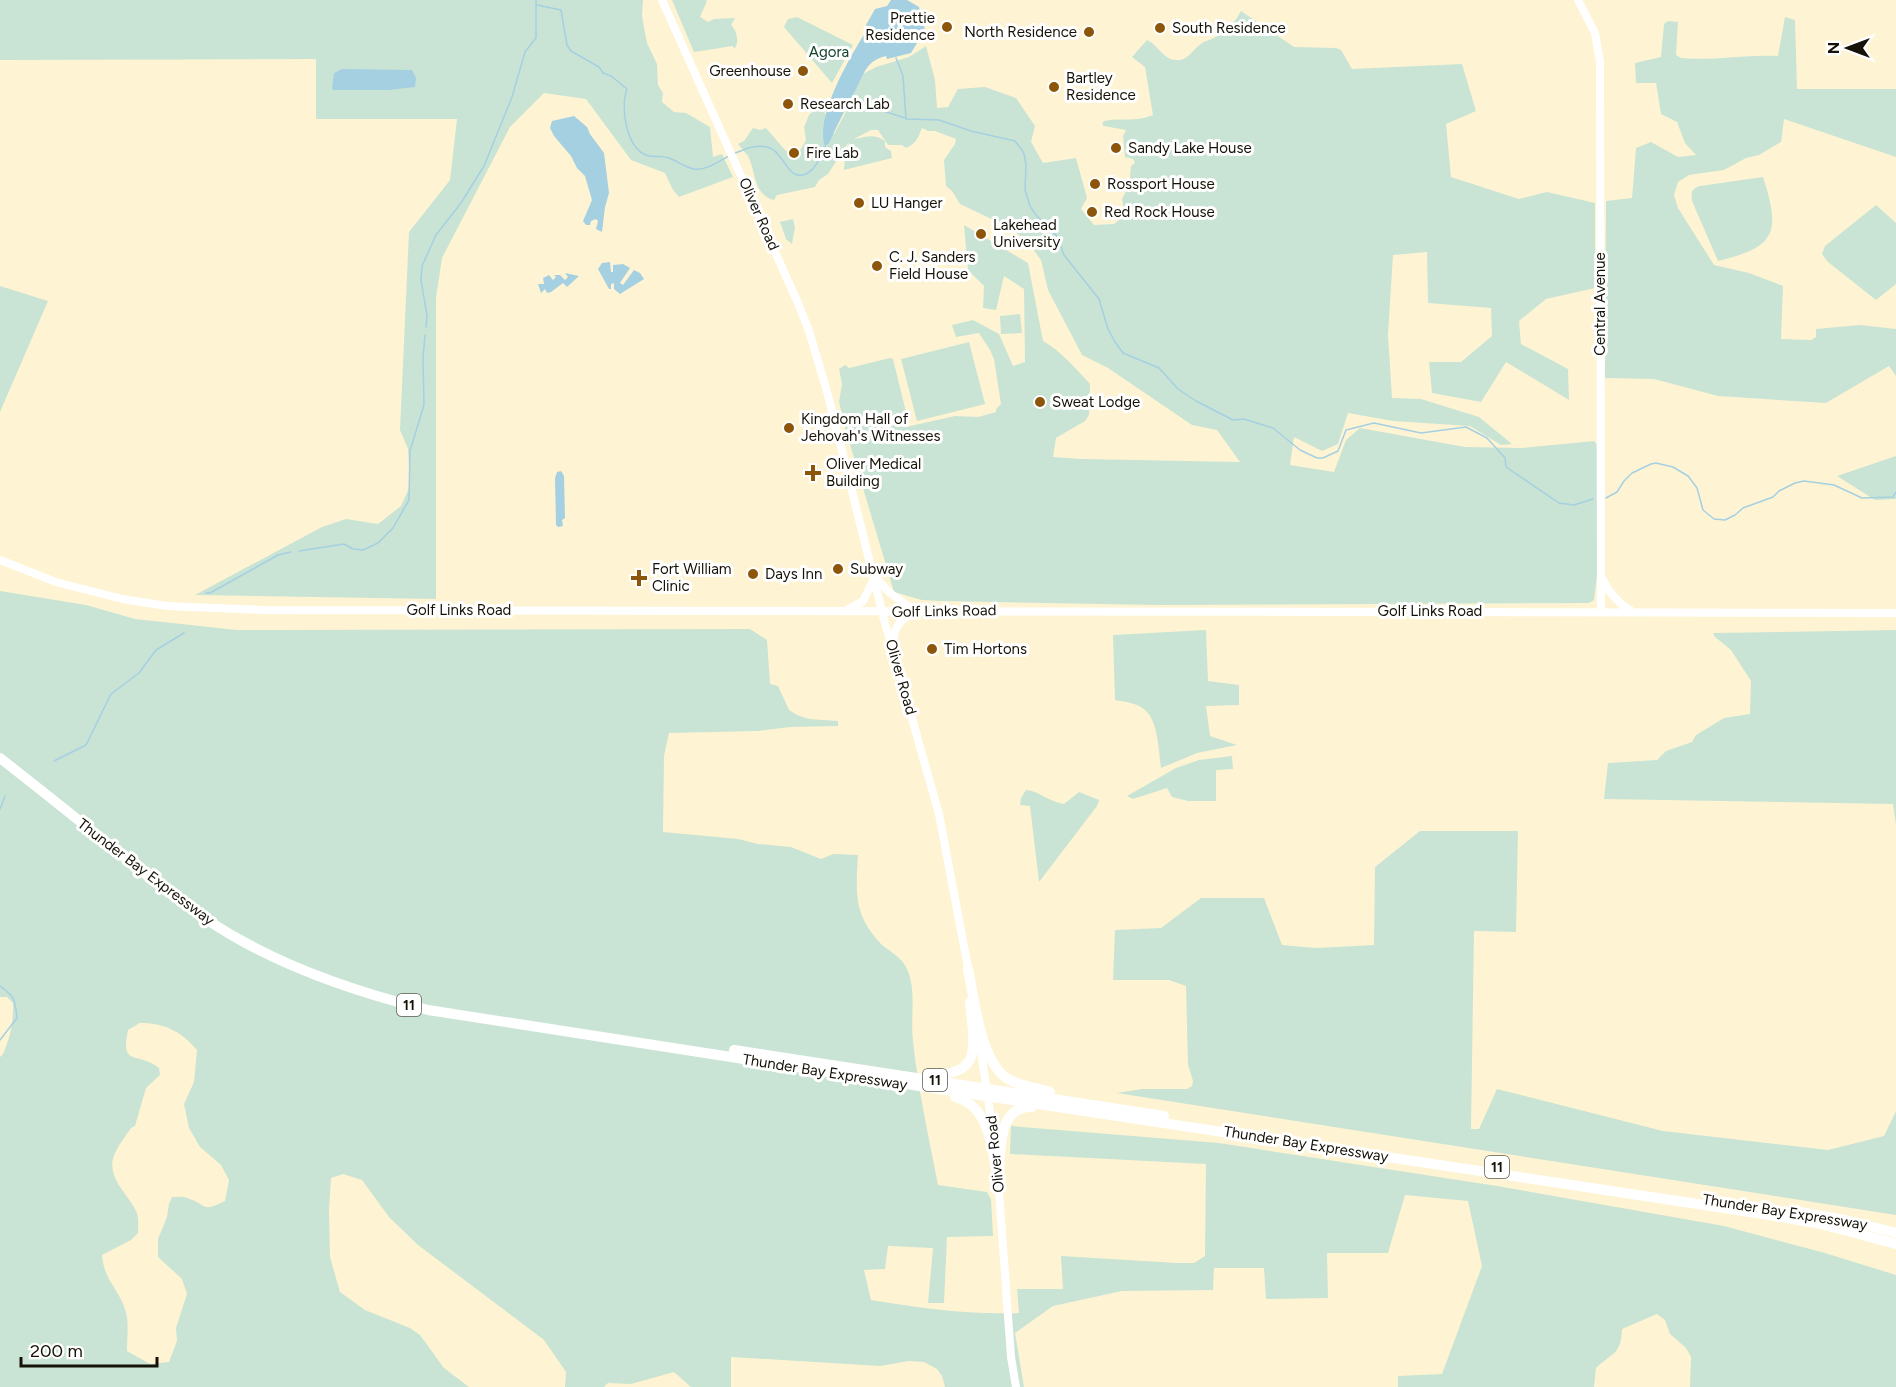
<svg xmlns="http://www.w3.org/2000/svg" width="1896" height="1387" viewBox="0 0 1896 1387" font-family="Figtree,sans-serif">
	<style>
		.green { fill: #c9e4d4; fill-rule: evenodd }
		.water { fill: #a5d0e2 }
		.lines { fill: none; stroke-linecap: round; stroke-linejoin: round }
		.stream { stroke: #a5d0e2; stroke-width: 1.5 }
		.secondary { stroke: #fff; stroke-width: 8 }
		.highway { stroke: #fff; stroke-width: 10 }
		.poi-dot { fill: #8c5509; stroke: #fff; stroke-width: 2 }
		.labels { text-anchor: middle; stroke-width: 6; stroke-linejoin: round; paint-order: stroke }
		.shield { fill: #fff; stroke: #5c5951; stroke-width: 1.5 }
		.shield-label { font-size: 14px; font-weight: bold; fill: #161207 }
		.poi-label { font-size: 15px; fill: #161207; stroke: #fff; text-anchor: start }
		.park-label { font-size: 15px; fill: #12432c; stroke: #fff }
		.street-label { font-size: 15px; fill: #161207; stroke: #fff }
	</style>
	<rect width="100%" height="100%" fill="#fef4d3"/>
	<g class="green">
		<polygon points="0,0 643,0 642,16 647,43 657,64 658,85 663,93 662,102 674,112 686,113 710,127 713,157 722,154 733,177 679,197 673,190 665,173 631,160 586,99 544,93 510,127 442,258 436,298 436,599 195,595 322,527 346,519 378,524 401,506 410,486 408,449 400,430 409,232 450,180 457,119 316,119 316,59 0,60"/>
		<path d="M672 0H705L707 1 700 17 708 22 714 19 735 18 731 25C737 30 740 44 734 49L733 46 694 52Z"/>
		<path d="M1241 11 1294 47 1336 48 1341 50 1352 69 1462 64 1476 111 1446 124 1451 177 1519 199 1547 192 1595 203V288L1546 299 1519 321 1521 344 1568 369 1569 400 1506 362 1481 402 1432 393 1429 362H1461L1492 336 1491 308 1428 303 1427 252 1393 255 1388 335 1392 398 1421 399 1479 417 1512 444 1501 445 1470 426 1393 421 1348 413 1338 444 1322 451 1294 437 1290 465 1334 472 1346 440 1360 428 1465 447 1522 448 1594 441 1597 444 1598 567 1594 600 1589 603 1159 605 940 601 922 600 894 592 846 431 839 402 842 384 839 369 845 365 849 368 890 358 893 359 907 416 901 419 888 418 887 427 893 425 906 427 955 416 978 417 996 412V409L1001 404 994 359 990 350 979 333 956 337 952 325 973 320 999 334 1013 366 1025 362 1024 289 1004 276 996 310 983 308 984 286 968 270 964 225 1028 263 1043 341C1062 352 1075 368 1090 384L1089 415 1085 421 1056 438 1053 457 1082 459 1240 462 1217 430 1192 425 1108 368 1082 355 1048 290 1041 260 1028 242 1010 228 960 204 952 191 946 186 944 160 955 144 956 139 935 131H928L922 128C918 138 916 144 906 148L902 145H888L878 130H871L854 139C866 137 874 133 885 141V147L891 151 892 158 844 170 845 155 849 142 828 174 819 180 815 187 777 195 774 200C753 195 756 171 748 156 745 152 741 148 738 144L744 141 753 128 760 130 766 128 785 150 796 157 806 140 804 127 809 115 819 106 824 111 834 134 848 108 861 75 876 67 909 57 926 46 935 80 937 108 948 107 958 89 985 87 1016 98 1035 126 1031 142 1043 163 1076 158 1087 198 1081 209 1094 225 1114 224 1120 219 1124 211 1122 199 1129 186 1131 166 1135 163 1133 159 1125 157 1123 136 1126 130 1104 126 1102 124 1104 121C1123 117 1132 123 1153 115L1145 67 1132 57 1147 40C1159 45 1163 61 1178 60 1189 60 1193 49 1201 44 1204 41 1210 40 1214 38 1225 32 1235 23 1241 11Z"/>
		<polygon points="797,17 853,45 832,83 784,27 788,19"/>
		<path d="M1785 17 1795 20 1797 89H1896V157L1784 119 1781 142 1759 155 1746 158 1724 170 1689 175 1678 182 1674 195 1678 208 1714 265 1749 273 1783 286 1781 339 1811 340 1816 337V329L1860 325 1896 329V376L1889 366 1826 403 1718 396 1654 379 1605 378 1606 201 1632 198 1636 148 1651 142 1678 157 1696 155 1685 143 1677 122 1661 114 1656 83H1636L1635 63 1661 57 1664 24 1668 21 1678 22 1676 55 1681 58C1714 61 1746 54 1778 56Z"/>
		<path d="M1763 177C1781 233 1776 247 1718 261L1692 201C1691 192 1691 189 1700 186Z"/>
		<polygon points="1876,205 1896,223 1896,284 1876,300 1828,262 1822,254 1825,246"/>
		<polygon points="793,219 795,227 792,244 786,239 780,222"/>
		<polygon points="0,286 48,301 0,412"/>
		<polygon points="1020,314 1022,333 1001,334 1000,316"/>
		<polygon points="969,342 985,404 917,421 901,359"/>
		<polygon points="1896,456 1896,499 1875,500 1837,476"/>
		<path d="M0 591 86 605 135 619 237 630 750 629 767 640 770 684 778 686 789 710 797 715 809 719 838 721V726L790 727 758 731 669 733 664 756 663 832 738 839 758 844 791 847 821 859 833 854 858 855C856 893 853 914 881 944 890 952 902 957 907 969 917 991 910 1018 913 1041 918 1090 929 1138 938 1185L987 1192 991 1199 993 1236 947 1237 944 1303H928L933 1248 888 1246 885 1269 864 1270 871 1300C919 1308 969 1315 1019 1313L1017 1289H1063L1061 1256 1177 1263H1194L1205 1256 1206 1164 1010 1154 1011 1126 1219 1143 1497 1186 1724 1226 1825 1253 1896 1275V1387H1690L1691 1357 1686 1348 1670 1334 1665 1320 1657 1314 1622 1329C1621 1355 1613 1352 1596 1368L1594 1387H1398V1376L1442 1374 1482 1266 1468 1201 1405 1195 1388 1253H1327L1328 1298 1266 1299 1264 1268H1214L1213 1290 1122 1291 1053 1306 1015 1333 1024 1387H945L942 1376 937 1369 924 1362 909 1361 880 1366 731 1357V1387H691L674 1372 631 1384 608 1383 604 1387H565L566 1372 544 1340 418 1245 389 1217 362 1180 343 1174 331 1178 329 1209 330 1257 340 1292 365 1310 410 1328 420 1335 444 1368 469 1387H0V1057L3 1054C11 1034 13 1026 13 1003L7 997H0ZM140 1023C164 1023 181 1031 197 1050L194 1082 184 1104 189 1128 200 1147 221 1165 229 1180 225 1201C200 1213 209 1205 187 1198 183 1196 177 1197 172 1197L169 1204 167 1217 158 1239V1257L182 1279 187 1294 176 1328 177 1341 169 1362 150 1364 127 1351C127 1339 129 1324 126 1312 120 1290 104 1281 102 1255L131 1240 138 1233C138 1226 139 1220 137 1213 129 1194 104 1177 115 1153 119 1144 126 1136 131 1128L135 1126 146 1088 160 1075 159 1068C138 1051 120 1068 128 1030Z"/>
		<path d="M1206 630 1208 681 1239 685V705L1206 706 1210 736 1237 745 1197 753 1161 768C1159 753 1158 723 1147 712 1139 703 1126 702 1115 700L1113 635Z"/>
		<polygon points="1896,630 1896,825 1893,804 1604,799 1608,763 1657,760 1666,751 1692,742 1696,735 1724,718 1750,714 1751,681 1731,650 1715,637 1713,633"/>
		<polygon points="1232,756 1233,769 1216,770 1216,801 1188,801 1172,797 1167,788 1133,799 1127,796 1176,768 1199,760"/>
		<path d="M1026 790C1039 791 1049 802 1064 804L1079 792 1099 800 1097 806 1039 882 1030 806 1020 805 1021 798Z"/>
		<polygon points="1420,831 1518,831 1516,932 1474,931 1471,1129 1479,1129 1497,1089 1663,1131 1828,1150 1884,1136 1896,1111 1896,1215 1117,1093 1142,1089 1187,1089 1192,1086 1193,1081 1188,1065 1186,986 1169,980 1113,980 1115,930 1161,928 1201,898 1264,898 1282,945 1316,948 1374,945 1375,867"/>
	</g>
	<g class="water">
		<path d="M891 0H907L919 7 925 30 911 53 887 59 886 56C865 61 864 75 855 91 846 108 837 125 829 143L825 146C815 114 851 56 868 28L866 25 875 9 887 6Z"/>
		<polygon points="342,69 412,70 416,78 415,87 389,90 334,90 332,89 334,73"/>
		<polygon points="574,116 587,127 590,134 604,153 609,193 605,207 602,232 596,229 598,221 596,219 591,221 590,225 586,225 583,221 592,200 585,176 577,168 571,156 554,136 550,128 552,121"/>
		<polygon points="610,262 611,272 613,272 613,265 623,264 630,268 620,283 623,285 634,270 640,273 644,279 620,294 614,289 614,283 611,284 611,289 609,289 598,269 602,263"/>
		<polygon points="565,273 579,276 567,287 563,283 551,292 547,293 545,289 541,293 538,284 544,284 543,278 549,275 553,280 556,277 554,275 560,275 565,280 568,277"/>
		<polygon points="561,471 564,476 565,518 562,520 563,526 558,527 556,525 555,478 557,472"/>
	</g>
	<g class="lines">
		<g class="stream">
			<path d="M537 5 561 10 567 45 571 51 599 67 603 73 611 76 627 89C620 107 626 147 646 155 653 158 662 155 669 158 677 161 686 168 694 169 706 171 719 161 729 156"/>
			<polyline points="896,58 903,76 906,119 939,120 971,131 1015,141 1022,150 1024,154 1026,165 1025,190 1030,206 1035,214 1056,235 1064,255 1099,299 1108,329 1115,342 1123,353 1159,368 1178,389 1196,401 1233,420 1244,419 1273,428 1300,450 1317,458 1323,458 1338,451 1346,430 1374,423 1421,433 1466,427 1487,438 1505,458 1506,467 1559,503 1574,505 1593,499"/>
			<polyline points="849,100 905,118"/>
			<path d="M733 154C745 149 757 143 770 148 784 153 788 182 806 174 817 168 820 157 825 146"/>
			<polyline points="426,327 427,316 421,280 422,266 436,235 461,203 484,166 512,97 525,52 536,38 536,0"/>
			<polyline points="1606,498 1617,492 1624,481 1632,473 1651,464 1656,463 1673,467 1688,476 1697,488 1703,510 1714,519 1725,520 1735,515 1743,508 1773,497 1779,491 1795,483 1804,481 1834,485 1862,498 1893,497 1896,492"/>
			<polyline points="299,551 344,544 353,549 363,550 378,543 393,528 409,500 410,451 424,405 423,358 425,335"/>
			<polyline points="206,593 210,593 278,555 291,552"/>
			<polyline points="54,761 86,745 111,694 139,673 156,650 184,633"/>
			<polyline points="0,809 5,796"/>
			<path d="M0 986C15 997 15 999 17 1018L0 1040"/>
		</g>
		<g class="secondary">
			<polyline points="662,0 798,303 809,331 828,395 885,623 939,814 969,973"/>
			<polyline points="1578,0 1595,33 1600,62 1601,612"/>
			<polyline points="0,560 56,582 122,599 167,606 264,610 1896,613"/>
			<polyline points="874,576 890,593 915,611"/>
			<path d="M1603 580C1610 595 1619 604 1633 612"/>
			<polyline points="847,610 863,601 874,579"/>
			<path d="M893 641C895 627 899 620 912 614"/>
			<polyline points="979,1038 994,1139"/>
			<polyline points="998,1178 1011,1357 1016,1387"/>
		</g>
		<g class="highway">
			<path d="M0 758C42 791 84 824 125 858 163 888 201 919 244 942 302 974 364 994 428 1010L886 1081 1770 1215 1821 1224 1896 1244"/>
			<path d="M968 969C974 998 981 1066 1010 1080 1022 1086 1037 1088 1050 1092"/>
			<polyline points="734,1050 1164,1116"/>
			<path d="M933 1074C985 1076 973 1040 970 1002"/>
			<path d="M955 1097C991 1106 992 1151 998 1181"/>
			<path d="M999 1169C1001 1145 999 1106 1032 1107"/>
			<polyline points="1799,1212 1845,1220 1896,1233"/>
		</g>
	</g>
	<g class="poi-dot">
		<circle cx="947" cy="27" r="6"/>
		<circle cx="1160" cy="28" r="6"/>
		<circle cx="1089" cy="32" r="6"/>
		<circle cx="803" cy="71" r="6"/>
		<circle cx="1054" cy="87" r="6"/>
		<circle cx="788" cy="104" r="6"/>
		<circle cx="1116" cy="148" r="6"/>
		<circle cx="794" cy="153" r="6"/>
		<circle cx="1095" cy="184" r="6"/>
		<circle cx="859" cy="203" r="6"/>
		<circle cx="1092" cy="212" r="6"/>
		<circle cx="981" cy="234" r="6"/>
		<circle cx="877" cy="266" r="6"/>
		<circle cx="1040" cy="402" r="6"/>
		<circle cx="789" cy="428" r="6"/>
		<path d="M810 464h6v6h6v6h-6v6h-6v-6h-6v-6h6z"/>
		<circle cx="838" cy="569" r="6"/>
		<circle cx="753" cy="574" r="6"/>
		<path d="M636 569h6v6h6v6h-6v6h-6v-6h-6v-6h6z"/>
		<circle cx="932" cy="649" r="6"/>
	</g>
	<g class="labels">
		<g class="shield">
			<rect x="397" y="994" width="24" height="22" rx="4.5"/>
			<rect x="923" y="1069" width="24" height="22" rx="4.5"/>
			<rect x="1485" y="1156" width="24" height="22" rx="4.5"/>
		</g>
		<g class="shield-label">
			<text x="409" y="1010">11</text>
			<text x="935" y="1085">11</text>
			<text x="1497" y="1172">11</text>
		</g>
		<g class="poi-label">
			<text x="935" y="23" text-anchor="end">Prettie<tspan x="935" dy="17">Residence</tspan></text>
			<text x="1172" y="33">South Residence</text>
			<text x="1077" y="37" text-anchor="end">North Residence</text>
			<text x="791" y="76" text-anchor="end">Greenhouse</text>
			<text x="1066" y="83">Bartley<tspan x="1066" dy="17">Residence</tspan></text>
			<text x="800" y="109">Research Lab</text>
			<text x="1128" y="153">Sandy Lake House</text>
			<text x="806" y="158">Fire Lab</text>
			<text x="1107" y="189">Rossport House</text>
			<text x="871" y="208">LU Hanger</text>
			<text x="1104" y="217">Red Rock House</text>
			<text x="993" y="230">Lakehead<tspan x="993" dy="17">University</tspan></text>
			<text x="889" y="262">C. J. Sanders<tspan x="889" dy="17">Field House</tspan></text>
			<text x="1052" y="407">Sweat Lodge</text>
			<text x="801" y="424">Kingdom Hall of<tspan x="801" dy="17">Jehovah's Witnesses</tspan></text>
			<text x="826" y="469">Oliver Medical<tspan x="826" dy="17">Building</tspan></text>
			<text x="652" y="574">Fort William<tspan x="652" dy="17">Clinic</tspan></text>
			<text x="850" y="574">Subway</text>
			<text x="765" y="579">Days Inn</text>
			<text x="944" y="654">Tim Hortons</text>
		</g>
		<g class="park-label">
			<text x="829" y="57">Agora</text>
		</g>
		<g class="street-label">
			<text transform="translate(759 214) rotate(66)" y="5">Oliver Road</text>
			<text transform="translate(1600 304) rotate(-90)" y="5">Central Avenue</text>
			<text x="459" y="615">Golf Links Road</text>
			<text transform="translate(944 611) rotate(-1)" y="5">Golf Links Road</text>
			<text x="1430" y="616">Golf Links Road</text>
			<text transform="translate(901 677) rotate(74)" y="5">Oliver Road</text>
			<text transform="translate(146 872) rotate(37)" y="5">Thunder Bay Expressway</text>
			<text transform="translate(825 1072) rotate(9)" y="5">Thunder Bay Expressway</text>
			<text transform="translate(1306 1144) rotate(9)" y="5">Thunder Bay Expressway</text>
			<text transform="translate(995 1154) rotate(-96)" y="5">Oliver Road</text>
			<text transform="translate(1785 1212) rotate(9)" y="5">Thunder Bay Expressway</text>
		</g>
	</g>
	<g transform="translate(1848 48) rotate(270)" stroke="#ffffff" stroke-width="4.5" paint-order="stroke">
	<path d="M0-4.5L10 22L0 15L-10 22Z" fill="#161207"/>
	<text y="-9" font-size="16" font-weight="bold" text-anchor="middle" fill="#161207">N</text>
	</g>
	<path d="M21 1357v9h136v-9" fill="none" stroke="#161207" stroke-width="3"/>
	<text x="30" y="1357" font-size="18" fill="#161207" stroke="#ffffff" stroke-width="4.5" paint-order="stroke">200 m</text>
</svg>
